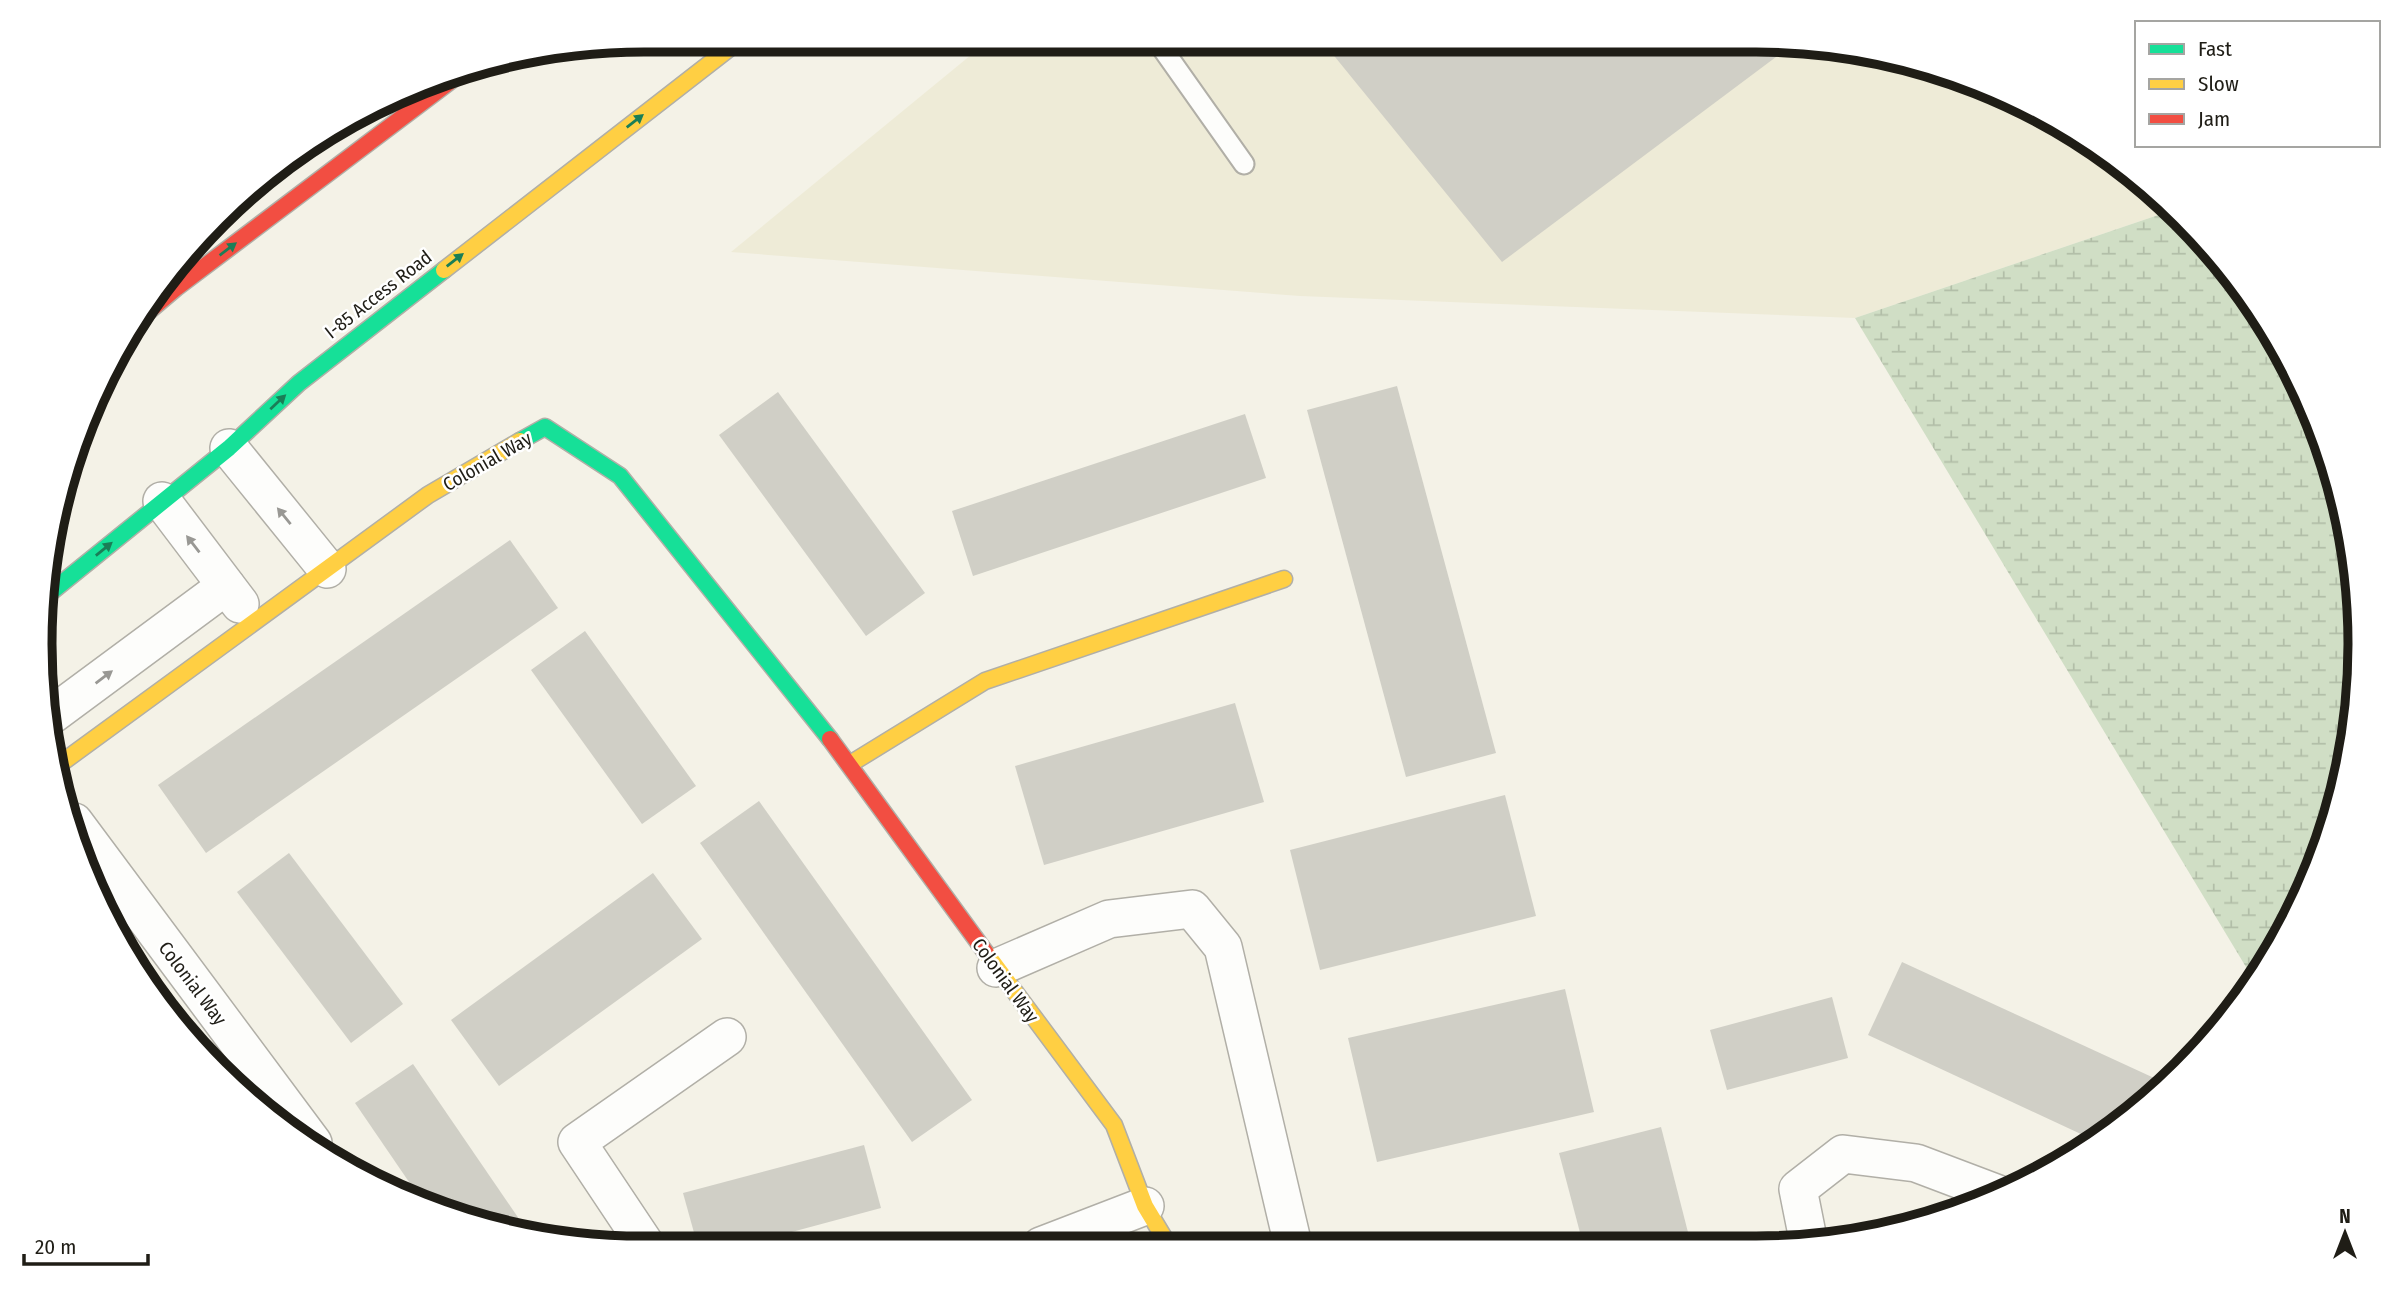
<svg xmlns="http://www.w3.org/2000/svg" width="2401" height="1289" viewBox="0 0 2401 1289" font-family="'Fira Sans Condensed',sans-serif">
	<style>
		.built { fill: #eeebd7 }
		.wetland { fill: url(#wetland-marsh) }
		.building { fill: #d0cfc6 }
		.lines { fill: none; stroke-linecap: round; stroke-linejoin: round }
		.lane-casing { stroke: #b1afa7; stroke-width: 23 }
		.street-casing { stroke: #b1afa7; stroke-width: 40 }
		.fast-casing { stroke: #b1afa7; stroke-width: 19 }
		.slow-casing { stroke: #b1afa7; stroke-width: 19 }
		.jam-casing { stroke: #b1afa7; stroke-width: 19 }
		.lane { stroke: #fdfdfb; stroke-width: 19 }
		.street { stroke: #fdfdfb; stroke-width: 37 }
		.fast { stroke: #16e098; stroke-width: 16 }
		.slow { stroke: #ffcf43; stroke-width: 16 }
		.jam { stroke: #f24e42; stroke-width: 16 }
		.oneway { fill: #1a7e57 }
		.oneway2 { fill: #999894 }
		.labels { text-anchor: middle; stroke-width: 5; stroke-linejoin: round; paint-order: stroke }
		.street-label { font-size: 19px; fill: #1f1d16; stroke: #fff }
		.rim { fill: none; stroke: #1f1d16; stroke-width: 9 }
	</style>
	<defs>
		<pattern id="wetland-marsh" width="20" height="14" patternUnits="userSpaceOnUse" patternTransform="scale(1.75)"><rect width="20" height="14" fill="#d0dec5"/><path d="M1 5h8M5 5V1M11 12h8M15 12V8" fill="none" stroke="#b2bea8"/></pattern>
	</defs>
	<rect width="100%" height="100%" fill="#f4f2e7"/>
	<polygon class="built" points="988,41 1796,42 1913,61 2058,121 2155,190 2173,210 1855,318 1300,296 731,252"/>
	<polygon class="wetland" points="2173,210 2236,276 2298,377 2340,488 2359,605 2356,723 2329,838 2280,946 2255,982 1855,318"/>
	<g class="building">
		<polygon points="1322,41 1796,42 1502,262"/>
		<polygon points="1397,386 1496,753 1406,777 1307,410"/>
		<polygon points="778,392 925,593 866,636 719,435"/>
		<polygon points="1245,414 1266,478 973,576 952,511"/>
		<polygon points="510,540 558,608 206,853 158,785"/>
		<polygon points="585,631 696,786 642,824 531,670"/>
		<polygon points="1235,703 1264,802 1044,865 1015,766"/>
		<polygon points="1505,795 1536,916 1320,970 1290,850"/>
		<polygon points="759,801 972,1100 912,1142 700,843"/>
		<polygon points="289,853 403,1004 351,1043 237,892"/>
		<polygon points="653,873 702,939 499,1086 451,1020"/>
		<polygon points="1902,962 2165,1083 2098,1142 1868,1035"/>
		<polygon points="1565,989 1594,1112 1377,1162 1348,1038"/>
		<polygon points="1832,997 1848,1058 1727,1090 1710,1030"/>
		<polygon points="413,1064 530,1235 488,1228 422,1201 355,1103"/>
		<polygon points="1661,1127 1691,1244 1583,1244 1559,1153"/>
		<polygon points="864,1145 881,1208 736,1247 698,1247 683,1193"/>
	</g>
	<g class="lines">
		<g class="lane-casing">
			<polyline id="lane" points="1157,41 1244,164"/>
		</g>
		<g class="street-casing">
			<g id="street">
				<polyline points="229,448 327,569"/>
				<polyline points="162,501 240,604"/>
				<polyline points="49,717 226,586"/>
				<polyline points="74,822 313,1143"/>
				<polyline points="996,968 1109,919 1192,909 1223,947 1293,1245"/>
				<polyline points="1809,1244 1798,1189 1843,1154 1916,1163 1998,1194"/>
				<polyline points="1041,1246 1145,1206"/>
				<polyline points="647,1247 577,1142 727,1037"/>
			</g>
		</g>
		<g class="fast-casing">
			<g id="fast">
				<polyline points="520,441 545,427 620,476 830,739"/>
				<polyline points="51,592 229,448 299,383 444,270"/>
			</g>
		</g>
		<g class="slow-casing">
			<g id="slow">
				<polyline points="444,270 740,40"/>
				<polyline points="60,764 428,495 520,441"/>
				<polyline points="850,764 985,681 1284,579"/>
				<polyline points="986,953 1114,1125 1145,1206 1169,1246"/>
			</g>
		</g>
		<g class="jam-casing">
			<g id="jam">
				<polyline points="136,322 176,288 465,70"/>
				<polyline points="830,739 986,953"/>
			</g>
		</g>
		<use href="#lane" class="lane"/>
		<use href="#street" class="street"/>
		<use href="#fast" class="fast"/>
		<use href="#slow" class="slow"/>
		<use href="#jam" class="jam"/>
	</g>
	<defs><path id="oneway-solid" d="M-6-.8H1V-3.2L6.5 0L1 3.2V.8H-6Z" transform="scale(1.75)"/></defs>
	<g class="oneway">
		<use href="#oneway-solid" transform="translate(635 121) rotate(-38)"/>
		<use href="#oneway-solid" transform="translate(228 249) rotate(-37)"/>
		<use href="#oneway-solid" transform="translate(455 260) rotate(-38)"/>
		<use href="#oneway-solid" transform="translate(278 402) rotate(-43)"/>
		<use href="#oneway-solid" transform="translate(104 549) rotate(-39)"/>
	</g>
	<g class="oneway2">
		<use href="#oneway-solid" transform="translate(284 516) rotate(-129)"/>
		<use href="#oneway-solid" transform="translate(193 544) rotate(-128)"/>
		<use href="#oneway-solid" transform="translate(104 677) rotate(-37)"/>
	</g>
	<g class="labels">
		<g class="street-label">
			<text transform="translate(378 294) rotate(-38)" y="7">I-85 Access Road</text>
			<text transform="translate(487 461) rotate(-30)" y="7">Colonial Way</text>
			<text transform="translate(1006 980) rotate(54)" y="7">Colonial Way</text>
			<text transform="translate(193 983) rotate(53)" y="7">Colonial Way</text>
		</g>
	</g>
	<path d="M0 0H2401V1289H0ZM644 52H1756A592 592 0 0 1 2348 644V644A592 592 0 0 1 1756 1236H644A592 592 0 0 1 52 644V644A592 592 0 0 1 644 52Z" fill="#fff" fill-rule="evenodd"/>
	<path class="rim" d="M644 52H1756A592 592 0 0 1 2348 644V644A592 592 0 0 1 1756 1236H644A592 592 0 0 1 52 644V644A592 592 0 0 1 644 52Z"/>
	<rect x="2135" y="21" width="245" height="126" fill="#ffffff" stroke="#a5a5a2" stroke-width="2"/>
	<rect x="2149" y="44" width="35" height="10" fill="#16e098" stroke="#a5a5a2" stroke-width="2"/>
	<text x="2198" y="56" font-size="21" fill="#1f1d16">Fast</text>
	<rect x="2149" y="79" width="35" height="10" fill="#ffcf43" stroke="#a5a5a2" stroke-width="2"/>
	<text x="2198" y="91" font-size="21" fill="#1f1d16">Slow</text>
	<rect x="2149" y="114" width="35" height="10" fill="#f24e42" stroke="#a5a5a2" stroke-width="2"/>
	<text x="2198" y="126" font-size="21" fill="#1f1d16">Jam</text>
	<g transform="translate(2345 1233)" stroke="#ffffff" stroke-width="5" paint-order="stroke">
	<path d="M0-5L12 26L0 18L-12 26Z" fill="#1f1d16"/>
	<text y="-10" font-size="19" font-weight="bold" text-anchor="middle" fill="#1f1d16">N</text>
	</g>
	<path d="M24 1254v10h124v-10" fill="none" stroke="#1f1d16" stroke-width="3.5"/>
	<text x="35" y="1254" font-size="21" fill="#1f1d16" stroke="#ffffff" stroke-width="5" paint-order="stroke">20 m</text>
</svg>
